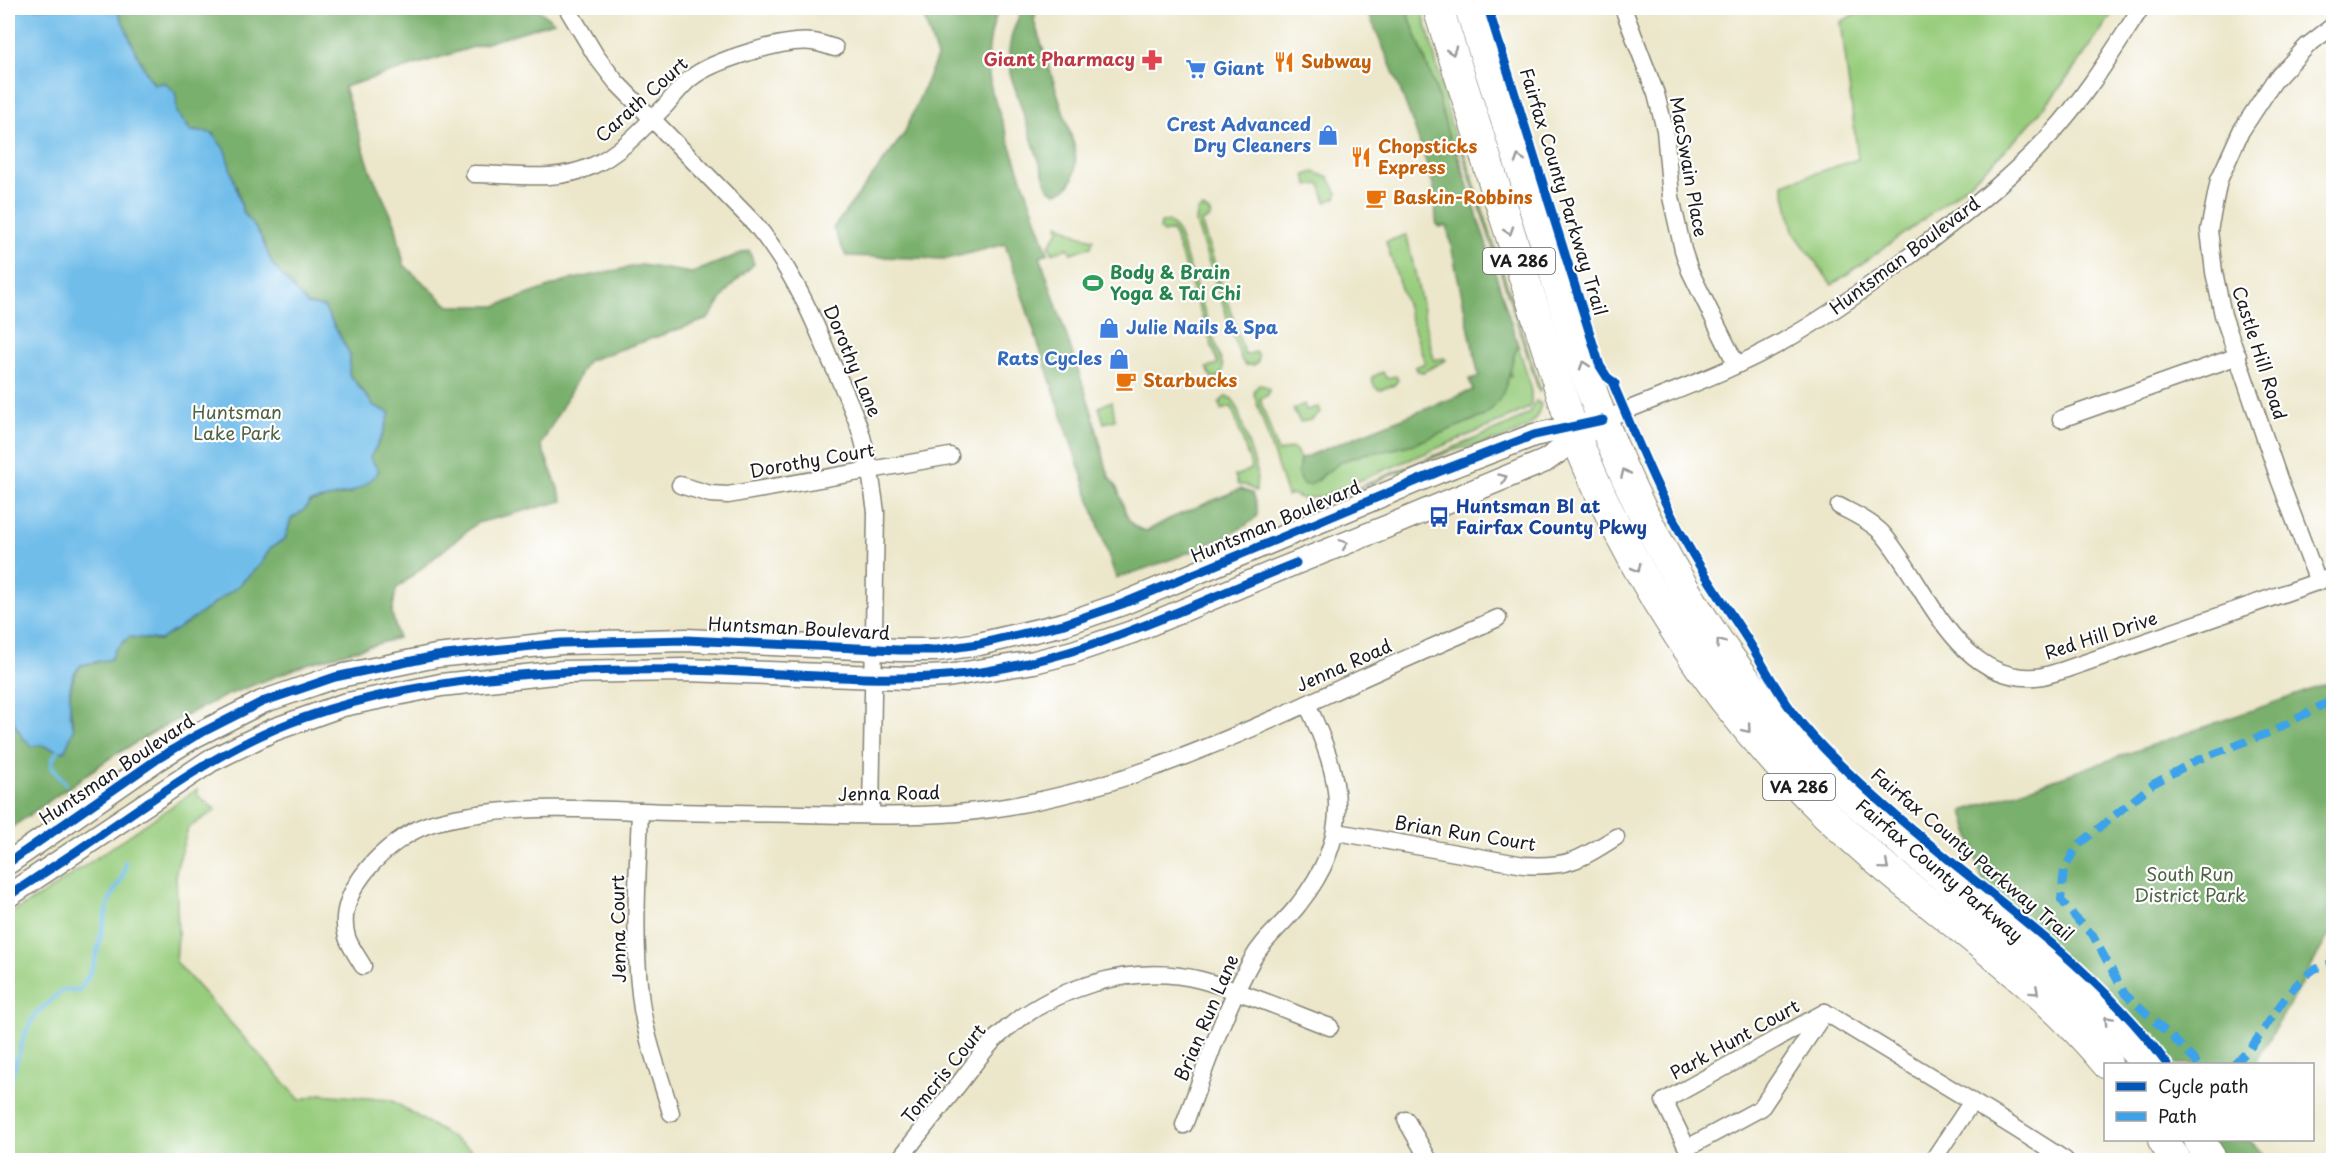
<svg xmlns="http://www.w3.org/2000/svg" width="2341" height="1168" viewBox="0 0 2341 1168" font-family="'Playpen Sans',sans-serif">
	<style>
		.green { fill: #99cd7e; stroke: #5a744d; stroke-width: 1.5 }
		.forest { fill: #7ab06d; stroke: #4b6644; stroke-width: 1.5 }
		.water { fill: #71bdea; stroke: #466c83; stroke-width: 1.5 }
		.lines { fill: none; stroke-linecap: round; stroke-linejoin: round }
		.stream { stroke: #71bdea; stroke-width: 4.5 }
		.street-casing { stroke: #848274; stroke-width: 19 }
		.secondary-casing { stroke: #848274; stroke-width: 25 }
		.highway-casing { stroke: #848274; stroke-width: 32 }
		.street { stroke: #fff; stroke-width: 16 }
		.secondary { stroke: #fff; stroke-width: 22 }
		.highway { stroke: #fff; stroke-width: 30 }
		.quiet { stroke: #3da2ea; stroke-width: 8; stroke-dasharray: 15 8; stroke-linecap: butt }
		.cycleway-casing { stroke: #fff; stroke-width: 13 }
		.cycleway { stroke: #0057b8; stroke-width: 9 }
		.oneway { stroke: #999 }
		.labels { text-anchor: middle; stroke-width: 4.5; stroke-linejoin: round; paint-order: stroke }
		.shield { fill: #fff; stroke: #606060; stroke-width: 1.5 }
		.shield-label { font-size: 16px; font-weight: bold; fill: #1c1c1c }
		.health-label { font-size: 18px; font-weight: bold; fill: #be3a42; stroke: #fff; text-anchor: end }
		.food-label { font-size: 18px; font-weight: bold; fill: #c56008; stroke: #fff; text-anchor: start }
		.shop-label { font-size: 18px; font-weight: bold; fill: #366cbe; stroke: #fff; text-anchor: start }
		.street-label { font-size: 18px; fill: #1c1c1c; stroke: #fff }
		.leisure-label { font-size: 18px; font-weight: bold; fill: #27864d; stroke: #fff; text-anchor: start }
		.park-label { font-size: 18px; fill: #4e6343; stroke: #fff }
		.transit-label { font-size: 18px; font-weight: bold; fill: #164399; stroke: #fff; text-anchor: start }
	</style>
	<rect width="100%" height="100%" fill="#fff"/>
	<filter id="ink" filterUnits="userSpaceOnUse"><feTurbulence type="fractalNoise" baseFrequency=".0167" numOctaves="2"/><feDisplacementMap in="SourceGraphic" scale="12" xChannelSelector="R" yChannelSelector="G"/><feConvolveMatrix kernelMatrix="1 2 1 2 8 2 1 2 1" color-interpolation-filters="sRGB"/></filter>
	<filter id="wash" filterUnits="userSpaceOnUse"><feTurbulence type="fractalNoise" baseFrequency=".008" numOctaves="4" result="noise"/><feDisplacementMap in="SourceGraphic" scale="24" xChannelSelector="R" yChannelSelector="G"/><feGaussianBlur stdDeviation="1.35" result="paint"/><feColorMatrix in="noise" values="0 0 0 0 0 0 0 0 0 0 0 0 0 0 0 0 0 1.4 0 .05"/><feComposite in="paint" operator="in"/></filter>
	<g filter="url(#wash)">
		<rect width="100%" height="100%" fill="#ece7cb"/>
		<g class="green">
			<path d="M1406 8H1421C1439 64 1448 123 1466 180L1448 134 1436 89Z"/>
			<path d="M1865 8H2116C2077 67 2036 124 1983 171 1936 213 1883 248 1832 285L1793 231 1783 184 1858 159 1841 22Z"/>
			<polygon points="1449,74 1462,145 1541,391 1539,392 1461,149 1446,75"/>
			<polygon points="1314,172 1329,178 1337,193 1336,198 1326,202 1320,184 1308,186 1305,175"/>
			<polygon points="1203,208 1208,211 1211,215 1209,219 1201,222 1245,355 1255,352 1258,355 1258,361 1254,365 1245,365 1241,359 1196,223 1197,212"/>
			<polygon points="1168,221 1177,230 1223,366 1222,374 1216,378 1211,377 1207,368 1218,364 1173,231 1163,233 1160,229 1161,223"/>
			<polygon points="1058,224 1078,235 1093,239 1091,247 1071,253 1068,248 1052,253 1049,245 1059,231"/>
			<polygon points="1405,235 1407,236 1434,360 1444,358 1446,360 1423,372 1418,371 1415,367 1425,363 1386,242"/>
			<path d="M1518 345 1531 387V404L1527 409 1493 425 1320 497 1303 499 1291 494 1287 496 1254 394 1255 389 1259 385 1265 386 1269 389 1268 395 1260 399 1278 452 1291 448 1296 450 1300 459 1298 475 1318 481C1336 458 1362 453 1390 450L1511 376 1510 365Z"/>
			<polygon points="1383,372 1386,378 1396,376 1398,380 1394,385 1379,390 1374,386 1372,377"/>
			<polygon points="1225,397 1231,398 1236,404 1257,471 1256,491 1245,485 1238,485 1235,476 1252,469 1232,407 1221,410 1219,403"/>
			<polygon points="1112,401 1115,420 1104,423 1099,407"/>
			<path d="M1536 401 1541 404C1539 413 1534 422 1527 427 1504 443 1469 444 1443 454 1400 470 1357 490 1315 507L1314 506 1510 424 1529 413Z"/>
			<polygon points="1304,404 1306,410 1318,407 1320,412 1311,420 1300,422 1293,409"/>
			<polygon points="197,789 198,796 216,810 188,828 176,871 178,936 176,962 300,1100 320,1094 391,1100 469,1148 482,1160 8,1160 8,915 45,893"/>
		</g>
		<g class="forest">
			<path d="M116 8H536L554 22 344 87 371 172 395 223 404 265 449 306H496L569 280 641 265 692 273 749 250 754 264 730 287 708 319 587 361 541 445 563 501 477 523 396 589 392 613 398 638 310 663 225 696 168 724 113 756 8 830V713L23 738 52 749 74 729C69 708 66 683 81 665L96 663 129 637 159 640 190 621 238 586 261 564 270 548 285 539 291 519 304 510 310 502 352 493 383 434 389 413 374 406 349 374 350 355 324 307 307 304 273 265 259 233 243 212 237 188 212 133 191 131 177 113 166 83 154 84C137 61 129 34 116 8Z"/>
			<path d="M921 8H999C988 35 985 63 992 92L1048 253 1040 256 1091 409 1109 477C1127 493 1119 528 1147 531L1169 519 1240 489 1252 493C1254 499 1259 509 1257 515 1249 533 1139 572 1116 578L1005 244 947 259 846 256 833 228 904 134 937 57Z"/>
			<path d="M1022 8H1037L1034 21 1074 145C1077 159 1077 185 1061 191 1055 194 1052 192 1048 188L1010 73 1009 50 1012 34Z"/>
			<path d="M1366 8H1406L1436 90 1448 134 1466 180 1518 345C1507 372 1510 396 1484 416L1414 444 1390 450 1367 453 1342 461 1310 485 1302 484 1298 475 1300 459 1473 390 1469 379 1479 377 1447 226 1439 227 1437 225C1434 213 1437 200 1434 188 1416 126 1392 66 1366 8Z"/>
			<polygon points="2333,682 2333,928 2255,1064 2156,1064 2060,953 1986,895 1963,811"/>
			<polygon points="2211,1140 2249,1140 2270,1160 2225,1160"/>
		</g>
		<path class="water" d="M8 8H116C129 33 137 61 154 84L166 83 176 94 177 113 191 131 212 133 225 150 243 212 259 233 273 265 307 304 324 307 350 355 349 374 374 406 390 413 383 434 370 458 379 471C359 496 339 495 310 502L304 510 291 519 285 539 270 548 261 564 238 586 190 621 160 640 129 637 115 650 111 659 81 665 73 675 70 689V715L74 729 64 752 41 745 32 746 23 738 8 713Z"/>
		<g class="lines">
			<g class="stream">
				<polyline points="58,751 52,760 52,767 65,783"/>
				<path d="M8 1089 24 1036 35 1014 63 990H79C100 965 99 930 110 899 116 885 126 878 125 862"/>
				<polyline points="8,1158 8,1160"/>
			</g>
		</g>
	</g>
	<g filter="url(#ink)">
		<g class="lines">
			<g class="street-casing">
				<g id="street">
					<path d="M567 8 596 56 616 82 755 224C789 265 810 310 830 359 840 381 851 404 859 427 868 454 872 483 876 512L871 815"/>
					<polyline points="1623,8 1656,94 1665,130 1671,197 1683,250 1690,271 1736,364"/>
					<path d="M474 174C513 174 555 183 592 166 620 154 644 127 666 105 674 96 681 86 691 78 712 61 785 38 813 42 820 43 828 46 835 48"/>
					<polyline points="2061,419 2238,356"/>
					<path d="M1603 420C1662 395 1726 374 1782 342 1825 318 1864 290 1903 261 1955 222 2007 182 2051 134 2086 96 2113 51 2141 8"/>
					<polyline points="680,485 710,494 728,495 950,456"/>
					<path d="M1839 506C1854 514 1870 521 1882 533 1925 582 1955 682 2035 677 2043 677 2053 673 2061 671L2334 576"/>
					<polyline points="2318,582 2279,479 2223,315 2214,272 2209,230 2219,180 2241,131 2274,81 2307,46 2334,25"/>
					<path d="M640 811C638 872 633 934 640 994 644 1035 660 1074 671 1113"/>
					<path d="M1337 832 1524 865C1568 868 1581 859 1616 837"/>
					<path d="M363 966C358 957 350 947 347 937 333 891 389 839 427 825 444 819 461 817 478 814 532 806 585 809 640 811 694 813 748 813 802 814 854 815 906 817 958 813 1088 801 1208 750 1326 695 1383 668 1441 644 1498 618"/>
					<polygon points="1825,1012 1761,1108 1687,1148 1664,1101"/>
					<path d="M1825 1012C1905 1062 1987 1109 2065 1160"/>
					<polyline points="1406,1120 1429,1160"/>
					<path d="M1184 1125C1205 1070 1223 1012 1252 960 1264 938 1284 924 1299 904 1354 834 1343 780 1307 704"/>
					<path d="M899 1160C918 1135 938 1110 958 1085 970 1070 981 1053 995 1039 1048 989 1129 962 1201 980 1245 992 1288 1011 1330 1027"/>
					<polyline points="1933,1160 1971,1103"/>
				</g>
			</g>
			<g class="secondary-casing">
				<g id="secondary">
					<polyline points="8,863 156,760 195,736 262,702 335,677 436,656 561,643 686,640 899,650 937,650 979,644 1064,624 1122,604 1438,472 1534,435 1587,424"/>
					<polyline points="8,896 210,761 273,730 343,705 441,685 563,672 686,670 906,678 947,676 1034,662 1073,652 1132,632 1276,571 1391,525 1545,461 1589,430"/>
				</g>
			</g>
			<g class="highway-casing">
				<g id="highway">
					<path d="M1438 8 1572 427C1638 596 1736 739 1873 857 1952 925 2041 983 2107 1064"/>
					<path d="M1470 8C1496 88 1521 168 1547 248 1567 314 1586 381 1612 444 1659 558 1724 664 1808 754 1913 866 2048 944 2146 1064"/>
					<polyline points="2163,1140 2176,1160"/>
					<polyline points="2199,1140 2212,1160"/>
				</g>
			</g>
			<use href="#street" class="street"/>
			<use href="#secondary" class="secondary"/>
			<use href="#highway" class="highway"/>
			<g class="quiet">
				<polyline points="2198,1064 2177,1042 2125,994 2092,934 2079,922 2061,900 2064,870 2077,846 2153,784 2197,760 2271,732 2334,699"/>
				<path d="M2234 1064C2265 1039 2278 995 2312 971 2317 967 2327 966 2334 963"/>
			</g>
			<g class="cycleway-casing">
				<g id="cycleway">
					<path d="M1488 8 1600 366 1607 377 1615 383 1614 386C1637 440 1659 495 1688 546 1705 576 1725 605 1744 634 1759 657 1771 681 1787 704 1808 735 1839 764 1867 790 1966 882 2085 953 2167 1064"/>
					<polyline points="8,863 156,760 195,736 262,702 335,677 436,656 561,643 686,640 899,650 937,650 979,644 1064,624 1122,604 1438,472 1534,435 1603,420"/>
					<path d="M8 896C42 874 77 852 110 828 173 785 233 742 306 717 421 676 564 668 685 670 772 671 859 683 946 676 1076 665 1177 610 1296 563"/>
				</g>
			</g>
			<use href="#cycleway" class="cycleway"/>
		</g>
		<defs><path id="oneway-chevron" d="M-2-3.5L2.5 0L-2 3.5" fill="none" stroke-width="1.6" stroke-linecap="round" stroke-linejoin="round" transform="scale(1.5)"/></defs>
		<g class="oneway">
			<use href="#oneway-chevron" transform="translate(1452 51) rotate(72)"/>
			<use href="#oneway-chevron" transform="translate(1519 159) rotate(-108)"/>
			<use href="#oneway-chevron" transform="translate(1509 231) rotate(72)"/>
			<use href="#oneway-chevron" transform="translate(1584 365) rotate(-108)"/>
			<use href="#oneway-chevron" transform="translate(1625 473) rotate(-114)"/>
			<use href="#oneway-chevron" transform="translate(1503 478) rotate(-23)"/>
			<use href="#oneway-chevron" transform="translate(1344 544) rotate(-21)"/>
			<use href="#oneway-chevron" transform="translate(1637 568) rotate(62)"/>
			<use href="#oneway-chevron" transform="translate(1720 643) rotate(-125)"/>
			<use href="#oneway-chevron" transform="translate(1747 729) rotate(50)"/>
			<use href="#oneway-chevron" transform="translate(1885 866) rotate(40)"/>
			<use href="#oneway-chevron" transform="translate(2035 991) rotate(42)"/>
			<use href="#oneway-chevron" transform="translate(2108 1020) rotate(-133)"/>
		</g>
	</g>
	<defs>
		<g id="pharmacy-bare" transform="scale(1.62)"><path d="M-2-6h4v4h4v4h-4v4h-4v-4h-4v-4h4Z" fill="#e0444e" stroke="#fff" stroke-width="2.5" paint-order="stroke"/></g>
		<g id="restaurant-bare" transform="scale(1.62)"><path d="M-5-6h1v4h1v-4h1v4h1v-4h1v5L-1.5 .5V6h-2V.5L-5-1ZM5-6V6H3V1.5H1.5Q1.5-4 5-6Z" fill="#e8710a" stroke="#fff" stroke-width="2.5" paint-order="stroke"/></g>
		<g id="supermarket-bare" transform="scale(1.62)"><path d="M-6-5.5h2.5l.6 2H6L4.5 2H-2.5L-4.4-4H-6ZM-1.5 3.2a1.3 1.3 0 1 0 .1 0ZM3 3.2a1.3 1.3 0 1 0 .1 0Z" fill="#3f7fe0" stroke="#fff" stroke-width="2.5" paint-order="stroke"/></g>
		<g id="shop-bare" transform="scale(1.62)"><path d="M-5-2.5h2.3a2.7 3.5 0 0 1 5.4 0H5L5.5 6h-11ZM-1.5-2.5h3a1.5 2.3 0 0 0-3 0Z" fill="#3f7fe0" stroke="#fff" stroke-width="2.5" paint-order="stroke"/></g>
		<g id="cafe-bare" transform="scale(1.62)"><path d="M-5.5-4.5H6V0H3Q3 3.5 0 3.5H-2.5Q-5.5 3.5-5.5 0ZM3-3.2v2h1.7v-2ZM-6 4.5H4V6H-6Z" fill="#e8710a" stroke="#fff" stroke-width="2.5" paint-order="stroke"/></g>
		<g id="stadium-bare" transform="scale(1.62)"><path d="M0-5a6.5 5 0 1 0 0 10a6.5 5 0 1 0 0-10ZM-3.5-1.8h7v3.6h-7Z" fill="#2e9e5b" stroke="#fff" stroke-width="2.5" paint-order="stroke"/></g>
		<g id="bus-bare" transform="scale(1.62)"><path d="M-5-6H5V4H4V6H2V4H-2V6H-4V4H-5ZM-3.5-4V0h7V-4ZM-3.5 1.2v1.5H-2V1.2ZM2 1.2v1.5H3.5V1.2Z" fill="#1a4fb4" stroke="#fff" stroke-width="2.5" paint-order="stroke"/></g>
	</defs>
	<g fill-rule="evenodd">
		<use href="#pharmacy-bare" x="1152" y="60"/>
		<use href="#restaurant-bare" x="1284" y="62"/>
		<use href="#supermarket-bare" x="1196" y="69"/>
		<use href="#shop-bare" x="1328" y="135"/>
		<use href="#restaurant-bare" x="1361" y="157"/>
		<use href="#cafe-bare" x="1376" y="198"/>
		<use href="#stadium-bare" x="1093" y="283"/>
		<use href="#shop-bare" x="1109" y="328"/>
		<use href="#shop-bare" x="1119" y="359"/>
		<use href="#cafe-bare" x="1126" y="381"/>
		<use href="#bus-bare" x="1439" y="517"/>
	</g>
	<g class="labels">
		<g class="shield">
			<rect x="1483" y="248" width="72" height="26" rx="4.5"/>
			<rect x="1763" y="774" width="72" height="26" rx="4.5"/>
		</g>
		<g class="shield-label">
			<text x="1519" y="267">VA 286</text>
			<text x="1799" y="793">VA 286</text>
		</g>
		<g class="health-label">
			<text x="1135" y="66">Giant Pharmacy</text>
		</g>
		<g class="food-label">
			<text x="1301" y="68">Subway</text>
			<text x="1378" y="153">Chopsticks<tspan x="1378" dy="21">Express</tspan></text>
			<text x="1393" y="204">Baskin-Robbins</text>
			<text x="1143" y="387">Starbucks</text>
		</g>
		<g class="shop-label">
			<text x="1213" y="75">Giant</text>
			<text x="1311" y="131" text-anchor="end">Crest Advanced<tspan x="1311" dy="21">Dry Cleaners</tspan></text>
			<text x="1126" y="334">Julie Nails &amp; Spa</text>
			<text x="1102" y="365" text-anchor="end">Rats Cycles</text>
		</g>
		<g class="street-label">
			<text transform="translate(642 100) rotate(-42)" y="6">Carath Court</text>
			<text transform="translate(1688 167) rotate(80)" y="6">MacSwain Place</text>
			<text transform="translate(1563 192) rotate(73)" y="6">Fairfax County Parkway Trail</text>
			<text transform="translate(1905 256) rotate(-37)" y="6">Huntsman Boulevard</text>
			<text transform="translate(2259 353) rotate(72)" y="6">Castle Hill Road</text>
			<text transform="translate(852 361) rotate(67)" y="6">Dorothy Lane</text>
			<text transform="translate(812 461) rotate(-10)" y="6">Dorothy Court</text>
			<text transform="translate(1276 522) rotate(-23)" y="6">Huntsman Boulevard</text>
			<text transform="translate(799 629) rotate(3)" y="6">Huntsman Boulevard</text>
			<text transform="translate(2101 636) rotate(-18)" y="6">Red Hill Drive</text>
			<text transform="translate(1344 666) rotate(-24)" y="6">Jenna Road</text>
			<text transform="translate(117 770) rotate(-34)" y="6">Huntsman Boulevard</text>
			<text transform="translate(889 794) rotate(-1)" y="6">Jenna Road</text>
			<text transform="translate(1465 834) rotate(9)" y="6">Brian Run Court</text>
			<text transform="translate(1972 855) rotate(40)" y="6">Fairfax County Parkway Trail</text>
			<text transform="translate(1939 871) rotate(40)" y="6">Fairfax County Parkway</text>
			<text transform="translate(619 929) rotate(-91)" y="6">Jenna Court</text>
			<text transform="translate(1207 1018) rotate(-67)" y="6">Brian Run Lane</text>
			<text transform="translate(1735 1040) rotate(-29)" y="6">Park Hunt Court</text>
			<text transform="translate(944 1074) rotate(-51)" y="6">Tomcris Court</text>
		</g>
		<g class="leisure-label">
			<text x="1110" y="279">Body &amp; Brain<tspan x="1110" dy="21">Yoga &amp; Tai Chi</tspan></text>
		</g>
		<g class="park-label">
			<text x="237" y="419">Huntsman<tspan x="237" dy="21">Lake Park</tspan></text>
			<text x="2190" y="881">South Run<tspan x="2190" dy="21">District Park</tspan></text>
		</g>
		<g class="transit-label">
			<text x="1456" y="513">Huntsman Bl at<tspan x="1456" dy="21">Fairfax County Pkwy</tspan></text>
		</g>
	</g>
	<rect width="2341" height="1168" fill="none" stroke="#fff" stroke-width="30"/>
	<rect x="2104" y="1063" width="210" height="78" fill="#ffffff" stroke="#a4a4a4" stroke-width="1.5"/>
	<rect x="2116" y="1082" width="30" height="9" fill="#0057b8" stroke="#a4a4a4" stroke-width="1.5"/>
	<text x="2158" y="1093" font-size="18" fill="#1c1c1c">Cycle path</text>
	<rect x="2116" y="1112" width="30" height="9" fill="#3da2ea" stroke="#a4a4a4" stroke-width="1.5"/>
	<text x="2158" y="1123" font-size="18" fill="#1c1c1c">Path</text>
</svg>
